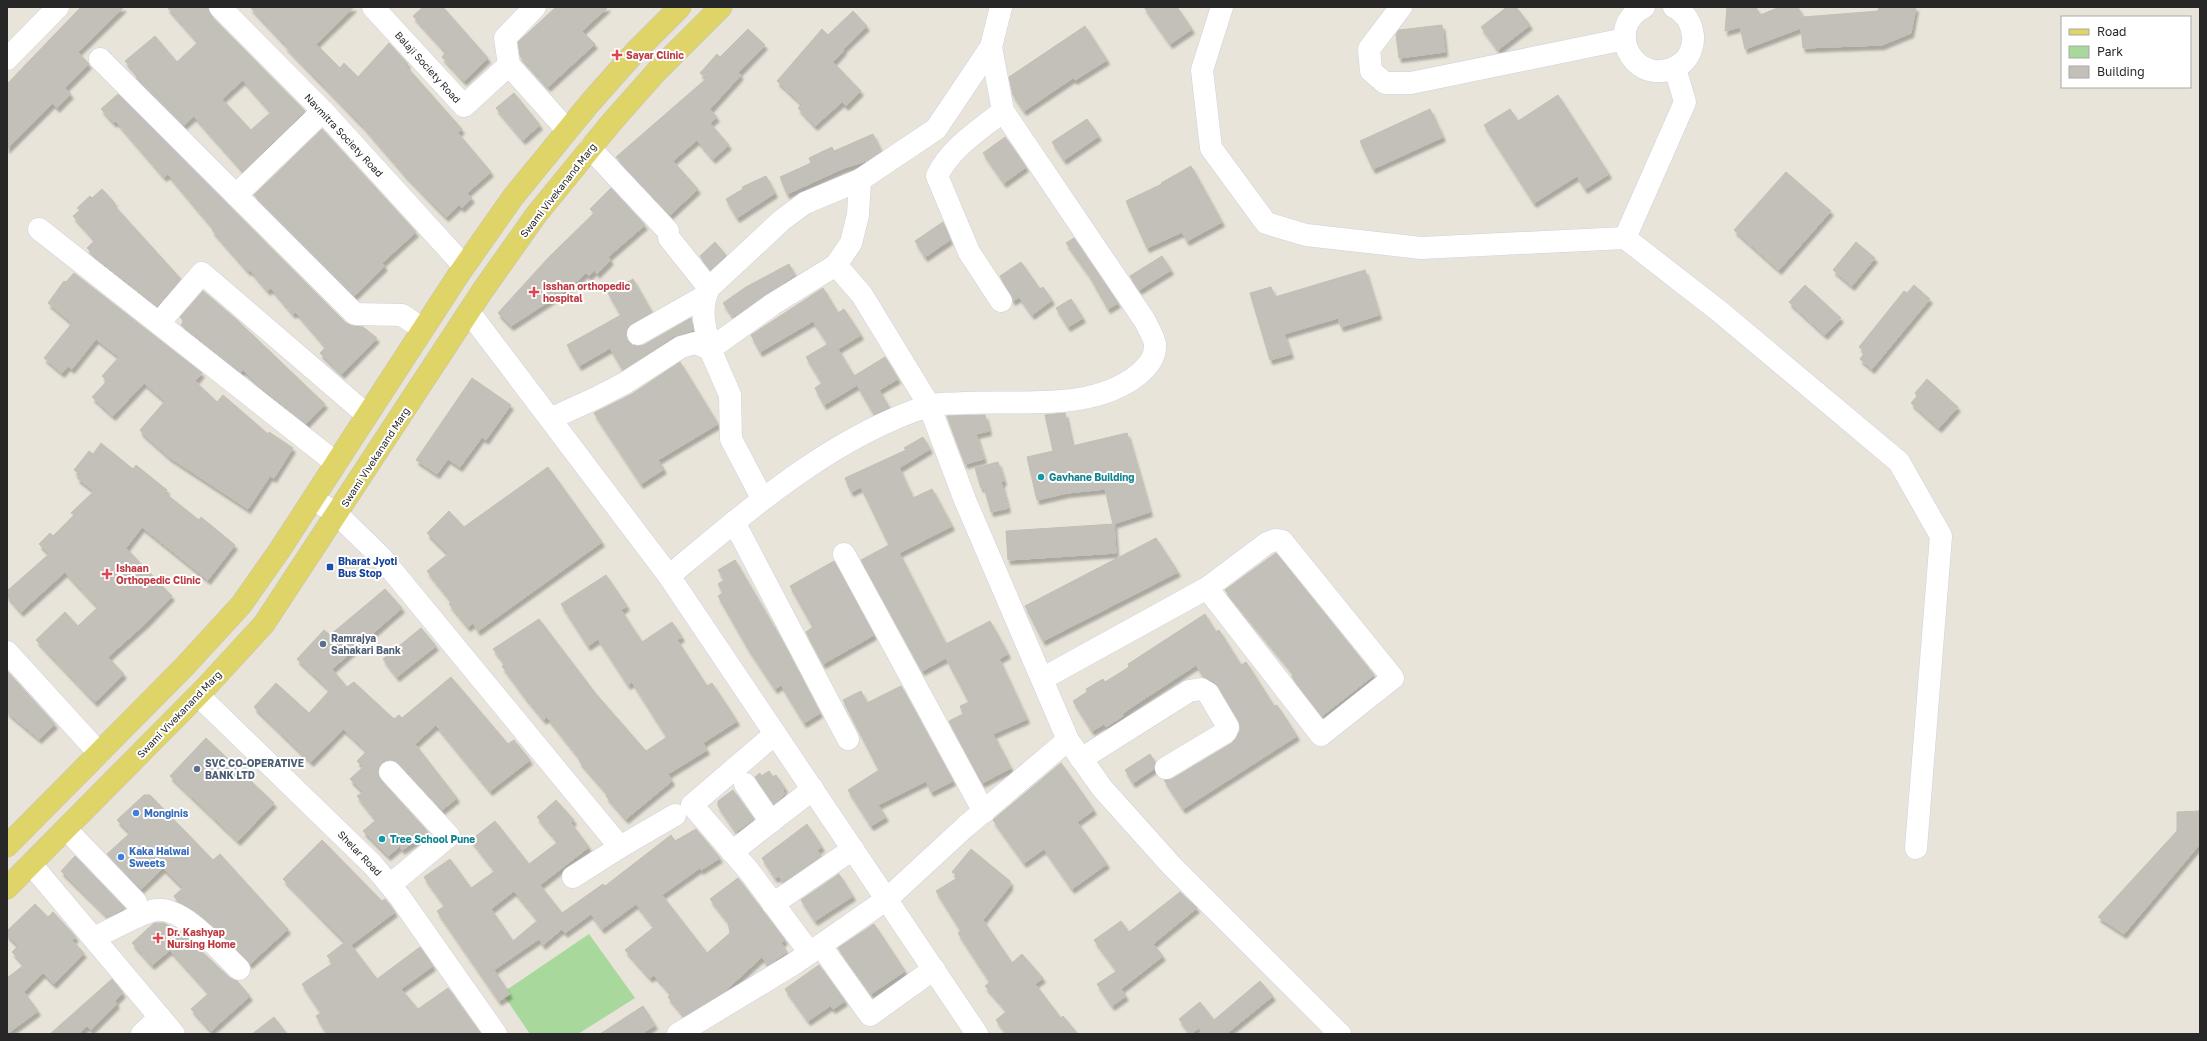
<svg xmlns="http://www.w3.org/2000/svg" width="2207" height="1041" viewBox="0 0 2207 1041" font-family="'Golos Text',sans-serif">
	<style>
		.green { fill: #a8d89c }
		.building { fill: #c3c0b9; stroke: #c2bfb4; fill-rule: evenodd; filter: url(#shadow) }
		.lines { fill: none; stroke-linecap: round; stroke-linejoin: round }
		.minor-casing { stroke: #cfd0de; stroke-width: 23 }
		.major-casing { stroke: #c3c3c3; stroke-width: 23 }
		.minor { stroke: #fff; stroke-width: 22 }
		.major { stroke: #dfd468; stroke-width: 22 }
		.health-dot { fill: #e0444e; stroke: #fff; stroke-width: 1.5 }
		.culture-dot { fill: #0f9aa8; stroke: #fff; stroke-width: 1.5 }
		.transit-dot { fill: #1a4fb4; stroke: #fff; stroke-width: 1.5 }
		.service-dot { fill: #5c6f8a; stroke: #fff; stroke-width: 1.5 }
		.shop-dot { fill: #3f7fe0; stroke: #fff; stroke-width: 1.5 }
		.labels { text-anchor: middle; stroke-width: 4; stroke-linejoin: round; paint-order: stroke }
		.health-label { font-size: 10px; font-weight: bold; fill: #be3a42; stroke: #fff; text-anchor: start }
		.street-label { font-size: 10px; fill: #272727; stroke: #fff }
		.culture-label { font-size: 10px; font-weight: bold; fill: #0d838f; stroke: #fff; text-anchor: start }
		.transit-label { font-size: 10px; font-weight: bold; fill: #164399; stroke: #fff; text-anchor: start }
		.service-label { font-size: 10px; font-weight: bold; fill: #4e5e75; stroke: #fff; text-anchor: start }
		.shop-label { font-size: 10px; font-weight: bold; fill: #366cbe; stroke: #fff; text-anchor: start }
	</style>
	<defs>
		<filter id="shadow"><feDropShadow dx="2.5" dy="4.5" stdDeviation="1" flood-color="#0004"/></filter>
	</defs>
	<rect width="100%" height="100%" fill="#e8e4da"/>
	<polygon class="green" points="589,934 635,998 578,1034 530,1034 502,993"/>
	<g class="building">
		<polygon points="81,7 124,7 78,52 89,64 65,88 71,94 57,108 53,103 7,149 7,84"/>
		<path d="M167 7H208L211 16 305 111 243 171 194 116 184 125 136 78 138 76 125 61 155 36 177 62 198 42ZM243 80 271 112 251 130 222 99Z"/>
		<polygon points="250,7 354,7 316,44 340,68 344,63 358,77 389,43 408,64 406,66 462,129 458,133 491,172 467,193 472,198 462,208 459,205 446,217 407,177 364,127 285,46 286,45"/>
		<polygon points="423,7 443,7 488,58 464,81 442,57 446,52 413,16"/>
		<polygon points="556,7 608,7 582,31 595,44 548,87 520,56 518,42"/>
		<polygon points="1144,7 1177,7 1192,29 1170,44"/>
		<polygon points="1507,7 1516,7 1530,25 1498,50 1481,27"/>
		<polygon points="1727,7 1756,7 1760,15 1780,7 1798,7 1803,17 1878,11 1879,7 1916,7 1911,33 1882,45 1803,48 1801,28 1745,49 1740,27 1725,31"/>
		<polygon points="853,11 867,26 843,49 844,50 833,62 861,91 846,106 842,102 815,126 798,108 802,104 777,81 822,29 828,35"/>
		<polygon points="1442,25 1445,52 1399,58 1396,34 1399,30"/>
		<polygon points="1085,26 1107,60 1075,80 1073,78 1024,111 1013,95 1009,77"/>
		<polygon points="748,29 765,45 738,73 741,75 710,109 717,117 710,123 729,145 713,159 697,140 673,161 698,189 670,215 616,157 707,78 700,73 717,54 720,57"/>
		<polygon points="514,93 540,125 523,140 496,108"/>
		<polygon points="118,94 346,323 354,326 363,327 377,338 342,374 320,353 326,347 296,312 293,314 271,288 268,291 250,270 248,271 212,230 214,229 168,174 164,177 116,121 114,123 101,109"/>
		<polygon points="1558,95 1609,174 1585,189 1577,176 1534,203 1484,125 1510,109 1518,121"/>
		<polygon points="1430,109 1443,137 1373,169 1360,141"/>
		<polygon points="1087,119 1099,136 1064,160 1052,142"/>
		<polygon points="322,129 416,232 382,263 385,266 354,296 254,195"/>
		<polygon points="873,134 881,151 866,161 844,168 787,194 780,177 811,163 809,158 832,147 834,151"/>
		<polygon points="1005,137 1026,167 1004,183 983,153"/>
		<polygon points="1191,166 1222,222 1187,241 1182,232 1147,248 1126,201 1162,184 1161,183"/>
		<polygon points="1786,172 1831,211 1779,270 1734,230"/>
		<polygon points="766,176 775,193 737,218 726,199 743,189 742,187"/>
		<polygon points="611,188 645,225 608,257 611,260 597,274 595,270 589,276 586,273 568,289 511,326 498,313 548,258 594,213 590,209"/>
		<polygon points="102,189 115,203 113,204 181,279 157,306 90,253 91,252 87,248 95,240 73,216 80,210 77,208 90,196 92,198"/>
		<polygon points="943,222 950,240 925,257 915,241"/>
		<polygon points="1074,238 1118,303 1108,309 1089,275 1066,243"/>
		<polygon points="715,242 726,255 710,270 700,256"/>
		<polygon points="1856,242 1875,258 1852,286 1833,270"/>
		<polygon points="1162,256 1171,270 1139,290 1130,276"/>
		<polygon points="1021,262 1040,289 1043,287 1052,300 1032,315 1019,297 1013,301 1000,276"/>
		<polygon points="789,264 795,275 733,317 723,303 746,287"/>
		<polygon points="1365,270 1379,315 1341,327 1338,318 1284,334 1291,354 1270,360 1250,293 1271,287 1275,297"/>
		<polygon points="74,273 202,373 195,381 217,402 223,395 268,434 269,432 293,448 274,478 270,476 248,509 169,457 143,434 140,430 165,401 144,383 113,416 92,397 107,381 102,376 119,357 96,339 72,369 68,366 62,373 44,358 72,323 48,303 64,281 66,282"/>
		<polygon points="633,279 652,312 627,327 626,334 631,345 638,346 644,345 691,318 693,330 674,336 623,370 610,348 579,366 567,345 621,315 608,293"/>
		<polygon points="1805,285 1841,318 1825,335 1789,302"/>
		<polygon points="1914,285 1930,299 1872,369 1860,359 1865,352 1859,347 1904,291 1907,293"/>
		<polygon points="823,288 838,313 844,309 861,335 838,349 854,376 885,357 898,379 879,390 889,407 874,414 857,385 824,405 815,388 822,383 806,357 828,344 813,321 760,352 751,335"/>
		<polygon points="203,291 237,320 325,404 306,424 263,389 243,370 241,372 181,325 184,321 180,317"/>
		<polygon points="1071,299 1083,318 1068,327 1056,308"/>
		<polygon points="680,362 718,424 658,460 664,469 641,484 594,413 632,394"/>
		<polygon points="472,378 511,405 486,440 482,437 460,467 448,459 437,474 416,460"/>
		<polygon points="1927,379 1958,407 1939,428 1911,403 1917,396 1915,393"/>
		<polygon points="1065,413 1072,446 1127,433 1150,512 1113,524 1105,489 1067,493 1037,500 1027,457 1053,451 1045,415"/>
		<polygon points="985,415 989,431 976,434 984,459 965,464 947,416"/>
		<polygon points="923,437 930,449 899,468 913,498 932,489 952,526 899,553 946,644 990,621 1008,654 999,659 1027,719 993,734 1011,768 982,783 949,721 963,714 960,706 969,702 946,658 922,671 861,560 889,545 861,487 851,492 845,478 906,450 904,448"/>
		<polygon points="101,443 133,469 136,465 167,490 165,493 199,520 201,517 235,545 208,580 142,527 126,548 172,596 147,622 108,657 124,674 95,702 36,640 65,612 78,626 98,607 65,572 21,612 7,596 7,591 49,554 39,544 50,533 53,536 74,515 71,513 94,491 77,478 80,474 74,470 89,451 93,454"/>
		<polygon points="998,462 1004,481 1001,482 1008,508 991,512 984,487 981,488 975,468"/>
		<polygon points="548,467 602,542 478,631 473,623 468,627 449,604 452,602 427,571 448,554 427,533 449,511 464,527"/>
		<polygon points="1114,524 1116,553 1008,560 1006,531"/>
		<polygon points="1156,538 1178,572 1043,641 1025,606"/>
		<polygon points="1276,553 1374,675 1322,716 1292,677 1293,673 1225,590"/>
		<polygon points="735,560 784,644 820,713 804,723 781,685 775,689 749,650 718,596 723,593 718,584 724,580 718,570"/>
		<polygon points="834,561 874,635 823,664 806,632 813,627 790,586"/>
		<polygon points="606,575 627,606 621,610 642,642 672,622 682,637 677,640 707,686 712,683 737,721 703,743 707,750 668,774 672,781 626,819 606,796 608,794 579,761 581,760 547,717 544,720 525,697 502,666 505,664 493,649 539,619 596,694 646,751 667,737 632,682 628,685 598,639 588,646 561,604"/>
		<polygon points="385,589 402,608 332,669 347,687 354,682 394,719 399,715 402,718 451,677 508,744 514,740 530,760 490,791 436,725 415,744 457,798 442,810 399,763 393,760 382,763 378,769 381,780 428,832 402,850 400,846 388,856 363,831 376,820 357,796 363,792 350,779 363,767 357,761 367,751 343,729 311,762 254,707 276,683 309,713 330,690 297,659 324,630 330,635"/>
		<polygon points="1205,614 1216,632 1219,630 1241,665 1246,662 1274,706 1277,705 1297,736 1183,809 1164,780 1172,779 1232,743 1240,731 1239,721 1215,682 1204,677 1196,665 1135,705 1122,714 1123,716 1106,727 1104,724 1092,731 1073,701 1087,692 1086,689 1103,679 1105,682 1129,667 1128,664"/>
		<polygon points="421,628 436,646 397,677 383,659"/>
		<polygon points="7,671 55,724 39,739 7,712"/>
		<polygon points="901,686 953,781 931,792 926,781 878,805 886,817 871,826 848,790 879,770 843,700 861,691 867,703"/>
		<polygon points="206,738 274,803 238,841 170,776"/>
		<polygon points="1150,754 1155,762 1154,769 1133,783 1125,770"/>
		<polygon points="1061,763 1094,810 1077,822 1107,864 1072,889 1044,849 1024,863 993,820"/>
		<polygon points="769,771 773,777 776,775 785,788 783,789 784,795 774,804 755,777 760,773 761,776"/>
		<polygon points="733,790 754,819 736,832 718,806 718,801"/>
		<polygon points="144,795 150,795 213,860 220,854 288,929 250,964 209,922 178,902 174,896 183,888 163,868 141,889 107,854 130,833 117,820"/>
		<path d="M556 800 574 820 571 823 589 847 540 885 562 913 603 884 605 886 671 835 675 841 696 829 720 858 701 870 700 868 662 895 707 953 730 933 728 922 710 899 738 878 785 940 781 943 787 952 768 965 762 957 725 991 684 1016 668 997 671 994 654 975 650 978 625 950 654 927 636 904 602 929 591 914 565 933 562 929 543 945 539 939 494 970 510 994 499 1001 437 911 445 906 424 877 450 859 471 888 495 871 471 840 495 821 529 864 558 842 537 817ZM514 891 538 920 513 941 491 909Z"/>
		<polygon points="2200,811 2200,844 2124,934 2098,917 2177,831 2177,812"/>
		<polygon points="807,824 822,847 817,850 821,856 783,882 779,876 775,878 762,858"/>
		<polygon points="322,840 382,901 385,899 395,912 351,945 377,979 420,947 433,966 401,989 418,1009 448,988 481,1034 327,1034 316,1016 321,1013 302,984 333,963 327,956 345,942 283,879"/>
		<polygon points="971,849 1010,881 1010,886 983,920 1012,963 1022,954 1043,978 1035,984 1061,1018 1063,1016 1078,1034 1007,1034 996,1020 1007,1011 985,986 990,982 958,933 961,931 936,891 959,877 952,872"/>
		<polygon points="75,856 125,908 108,917 61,871"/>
		<polygon points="839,874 853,896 815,921 801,900"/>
		<polygon points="1180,892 1197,908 1153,944 1163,956 1121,989 1126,996 1112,1006 1097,984 1117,971 1094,940 1121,921 1129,932"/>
		<polygon points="35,904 48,917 53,912 76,937 72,940 84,953 54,984 43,973 24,992 38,1011 7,1034 7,978 24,965 12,952 18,946 7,935 7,931"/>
		<polygon points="154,923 164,923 182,933 230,978 237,981 250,996 211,1031 191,1009 209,993 170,950 152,965 132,943"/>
		<polygon points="874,924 905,971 871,994 838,948"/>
		<polygon points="819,965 845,1001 833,1009 830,1006 808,1021 785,989"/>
		<polygon points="112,979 123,993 115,1001 117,1004 91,1030 87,1026 79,1034 50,1034"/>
		<polygon points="1260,981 1273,996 1226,1034 1198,1034 1201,1031 1199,1028 1190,1034 1179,1019 1200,1002 1214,1020"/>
		<polygon points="643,1006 655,1025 641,1034 600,1034"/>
		<polygon points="274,1017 287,1034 252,1034"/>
	</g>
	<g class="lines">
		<g class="minor-casing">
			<g id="minor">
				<polyline points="220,7 323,111 464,266"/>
				<polyline points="373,7 464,106 509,65 567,130"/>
				<polyline points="1001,7 991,47 936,129 860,180 858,215 851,243 836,265 862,295 929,405 965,500 1068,740 1102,788 1171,865 1340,1034"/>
				<polyline points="1222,7 1202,70 1211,148 1266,223 1306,235 1421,248 1625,238 1719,311 1899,462 1941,536 1916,848"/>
				<polyline points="1401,7 1369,49 1371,71 1385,83 1411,83 1625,39"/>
				<path d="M1644 7C1600 30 1639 94 1682 63 1689 58 1694 46 1693 36 1692 24 1686 13 1674 7"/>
				<polyline points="7,59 58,7"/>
				<polyline points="100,59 355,314 402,315 423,329"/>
				<polyline points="509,65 505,38 535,7"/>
				<polyline points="590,148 668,231"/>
				<polyline points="236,195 323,111"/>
				<polyline points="39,229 336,463"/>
				<polyline points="669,238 709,288"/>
				<polyline points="1625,238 1685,102 1675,68"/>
				<path d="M1001 301 969 252 937 176C950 148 980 130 1003 111"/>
				<polyline points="469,312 669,576 977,1034"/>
				<polyline points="159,323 202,273 367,415"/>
				<polyline points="638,334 705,296"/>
				<path d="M710 349C705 328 699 308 709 288L782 220 805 203 860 180"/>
				<polyline points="550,419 596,398 625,383 681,347 695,343 710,349"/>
				<polyline points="762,498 731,439 730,395 710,349 773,304 836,265"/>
				<polyline points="313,499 337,514 381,557 620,847"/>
				<polyline points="734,522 848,739"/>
				<polyline points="844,554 984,812"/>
				<path d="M669 576C746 512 831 437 928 406 938 403 952 404 964 403 1019 400 1093 412 1139 374 1148 366 1156 357 1155 344 1154 337 1148 328 1145 321L1003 111 991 47"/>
				<polyline points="7,652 99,753"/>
				<polyline points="1042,679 1207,588 1321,735 1393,678 1282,541 1275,540 1267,543 1207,588"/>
				<polyline points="198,695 373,865 399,896 496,1034"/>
				<polyline points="775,734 692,805 749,871 810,953"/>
				<polyline points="1081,759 1189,691 1201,689 1208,693 1228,727 1226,732 1166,768"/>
				<polyline points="745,784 771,822"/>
				<polyline points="66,829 136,902"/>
				<polyline points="732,852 813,789"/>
				<polyline points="31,864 174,1034"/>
				<polyline points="573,877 620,847 675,815"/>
				<polyline points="390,885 449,836 390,772"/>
				<polyline points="773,904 853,849"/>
				<path d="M94 938C107 932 144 911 156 910 184 907 219 950 239 969"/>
				<polyline points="821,946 870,1015 934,969"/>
				<polyline points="142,1034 160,1017"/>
				<polyline points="678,1034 795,963 887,899 965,827 1068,740"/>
			</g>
		</g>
		<g class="major-casing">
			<g id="major">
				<polyline points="7,846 185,666 241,605 279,551 459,274 513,197 589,104 636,51 680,7"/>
				<polyline points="7,888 206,687 264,624 483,290 536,215 611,123 657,71 721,7"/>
			</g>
		</g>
		<use href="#minor" class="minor"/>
		<use href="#major" class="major"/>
	</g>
	<g class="health-dot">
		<path d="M615 49h4v4h4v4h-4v4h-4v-4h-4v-4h4z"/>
		<path d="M532 286h4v4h4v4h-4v4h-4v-4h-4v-4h4z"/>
		<path d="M105 568h4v4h4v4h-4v4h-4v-4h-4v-4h4z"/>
		<path d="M156 932h4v4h4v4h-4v4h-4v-4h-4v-4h4z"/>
	</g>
	<g class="culture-dot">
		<circle cx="1041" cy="477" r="4"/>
		<circle cx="382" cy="839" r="4"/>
	</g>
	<rect class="transit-dot" x="326" y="563" width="8" height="8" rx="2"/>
	<g class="service-dot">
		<circle cx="323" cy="644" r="4"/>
		<circle cx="197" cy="769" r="4"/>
	</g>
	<g class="shop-dot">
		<circle cx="136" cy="813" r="4"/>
		<circle cx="121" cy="857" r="4"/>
	</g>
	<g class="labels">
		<g class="health-label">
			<text x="626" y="59">Sayar Clinic</text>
			<text x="543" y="290">isshan orthopedic<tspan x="543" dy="12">hospital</tspan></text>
			<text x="116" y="572">Ishaan<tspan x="116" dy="12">Orthopedic Clinic</tspan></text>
			<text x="167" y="936">Dr. Kashyap<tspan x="167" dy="12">Nursing Home</tspan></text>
		</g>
		<g class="street-label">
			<text transform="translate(428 67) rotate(48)" y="4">Balaji Society Road</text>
			<text transform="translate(344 135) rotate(47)" y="4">Navmitra Society Road</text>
			<text transform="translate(558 190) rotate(-52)" y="4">Swami Vivekanand Marg</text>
			<text transform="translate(375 457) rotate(-57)" y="4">Swami Vivekanand Marg</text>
			<text transform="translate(179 714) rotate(-46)" y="4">Swami Vivekanand Marg</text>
			<text transform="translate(360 853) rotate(46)" y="4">Shelar Road</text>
		</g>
		<g class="culture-label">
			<text x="1049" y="481">Gavhane Building</text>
			<text x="390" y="843">Tree School Pune</text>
		</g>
		<g class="transit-label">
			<text x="338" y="565">Bharat Jyoti<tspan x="338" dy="12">Bus Stop</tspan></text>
		</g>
		<g class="service-label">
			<text x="331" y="642">Ramrajya<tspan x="331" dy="12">Sahakari Bank</tspan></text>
			<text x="205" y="767">SVC CO-OPERATIVE<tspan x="205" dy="12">BANK LTD</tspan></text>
		</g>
		<g class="shop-label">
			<text x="144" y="817">Monginis</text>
			<text x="129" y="855">Kaka Halwai<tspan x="129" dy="12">Sweets</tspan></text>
		</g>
	</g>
	<rect width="2207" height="1041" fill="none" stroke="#272727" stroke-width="16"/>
	<rect x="2061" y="16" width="130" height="72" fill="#ffffff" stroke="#a9a9a9"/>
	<rect x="2069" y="29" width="20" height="6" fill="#dfd468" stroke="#a9a9a9"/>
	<text x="2097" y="36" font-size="12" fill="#272727">Road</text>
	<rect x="2069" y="46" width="20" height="12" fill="#a8d89c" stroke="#a9a9a9"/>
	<text x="2097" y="56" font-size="12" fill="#272727">Park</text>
	<rect x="2069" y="66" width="20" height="12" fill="#c3c0b9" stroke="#a9a9a9"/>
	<text x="2097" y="76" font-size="12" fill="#272727">Building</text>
</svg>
